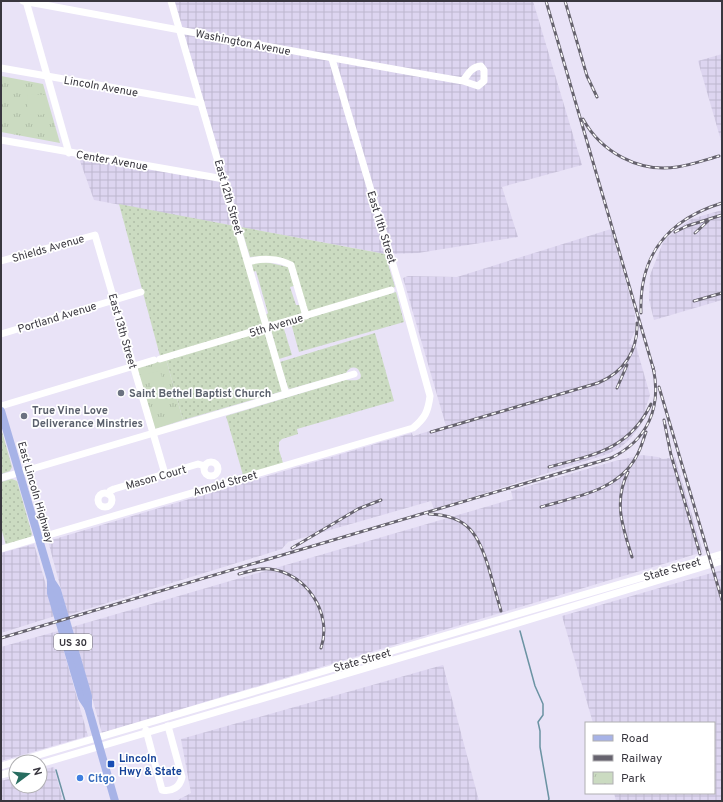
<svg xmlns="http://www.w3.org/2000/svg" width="723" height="802" viewBox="0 0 723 802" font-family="Overpass,sans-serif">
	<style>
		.industrial { fill: url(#industrial-grid) }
		.grass { fill: url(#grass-dots) }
		.park { fill: url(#park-tufts) }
		.pitch { fill: #cbdbc1 }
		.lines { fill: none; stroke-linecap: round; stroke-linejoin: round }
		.stream { stroke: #6b93a3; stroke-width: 1.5 }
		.minor { stroke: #fff; stroke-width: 7 }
		.major { stroke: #a7b3e7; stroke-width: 8 }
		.rail-casing { stroke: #66636e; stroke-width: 3 }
		.rail { stroke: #fff; stroke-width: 1.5; stroke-dasharray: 4.5; stroke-linecap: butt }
		.worship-dot { fill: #6b7280; stroke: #fff; stroke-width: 1.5 }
		.transit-dot { fill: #1a4fb4; stroke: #fff; stroke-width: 1.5 }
		.shop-dot { fill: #3f7fe0; stroke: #fff; stroke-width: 1.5 }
		.labels { text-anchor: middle; stroke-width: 3.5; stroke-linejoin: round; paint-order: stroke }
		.shield { fill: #fff; stroke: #747379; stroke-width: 1 }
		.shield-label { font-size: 10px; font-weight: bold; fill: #39373f }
		.street-label { font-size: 11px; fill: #39373f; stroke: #fff }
		.worship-label { font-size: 11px; font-weight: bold; fill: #5b616d; stroke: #fff; text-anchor: start }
		.transit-label { font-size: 11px; font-weight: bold; fill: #164399; stroke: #fff; text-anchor: start }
		.shop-label { font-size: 11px; font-weight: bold; fill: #366cbe; stroke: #fff; text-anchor: start }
	</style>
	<defs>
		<pattern id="industrial-grid" width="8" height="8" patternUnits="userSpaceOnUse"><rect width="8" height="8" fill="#ddd5f0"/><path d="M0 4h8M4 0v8" fill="none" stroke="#beb7cf"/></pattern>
		<pattern id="grass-dots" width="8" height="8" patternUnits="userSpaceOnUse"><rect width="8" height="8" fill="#cbdbc1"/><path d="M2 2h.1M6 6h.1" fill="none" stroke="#afbda7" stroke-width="1.8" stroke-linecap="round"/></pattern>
		<pattern id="park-tufts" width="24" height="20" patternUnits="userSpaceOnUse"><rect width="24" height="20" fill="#cbdbc1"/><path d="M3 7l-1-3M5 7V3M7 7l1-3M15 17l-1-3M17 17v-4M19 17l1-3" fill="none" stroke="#afbda7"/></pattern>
	</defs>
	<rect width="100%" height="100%" fill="#e9e3f7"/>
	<g class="industrial">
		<polygon points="169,1 533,1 582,165 502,187 518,237 418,253 386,254 94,200 76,150 220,176"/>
		<polygon points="722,54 722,144 698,61"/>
		<polygon points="722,210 722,300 654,320 649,300 650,275 664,240 691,219"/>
		<polygon points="611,229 635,314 635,331 629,344 636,346 650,395 640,426 630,439 621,447 608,454 434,509 431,501 288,542 282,549 68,615 48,541 412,433 413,436 446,426 403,278 408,276 457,277"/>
		<polygon points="642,455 658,457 663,459 675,457 703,552 102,733 72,627 513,499 511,491 615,461"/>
		<polygon points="34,544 55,616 1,633 1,553"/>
		<polygon points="722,570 722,801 616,801 614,793 714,793 714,723 593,723 562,616"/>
		<polygon points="58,631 88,736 1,761 1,647"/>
		<polygon points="443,665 479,801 176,801 191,793 181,739"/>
		<polygon points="54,767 63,801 1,801 1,781 16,777 16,786 40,786 40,770"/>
	</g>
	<g class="grass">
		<polygon points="119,204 235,226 264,325 160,356"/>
		<polygon points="241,227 385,254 395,287 311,312 308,312 294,266 262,256 250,257"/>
		<polygon points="261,261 288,267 294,286 290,287 296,305 300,305 302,314 269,323 266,315 268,313 256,271 253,272 252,264"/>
		<polygon points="396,292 404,322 299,352 291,323"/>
		<polygon points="283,326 292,355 279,359 271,330"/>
		<polygon points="265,331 283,391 183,420 166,359"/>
		<path d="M375 333 394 401 297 429 298 434 282 439 279 442V450L283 463 243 475 226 416 345 380C352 380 367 383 358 369 353 366 349 368 346 373L290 389 288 388 280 362Z"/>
		<polygon points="1,428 12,467 10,471 1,474"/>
		<polygon points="12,479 17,481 32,534 31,537 6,545 1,528 1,482"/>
	</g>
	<g class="park">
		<polygon points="1,76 43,84 60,143 1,132"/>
		<polygon points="166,359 183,420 155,429 137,371 138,368"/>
	</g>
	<g class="pitch">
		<polygon points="28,94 45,95 43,115 27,114"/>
		<polygon points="160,371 165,389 153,393 148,374"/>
	</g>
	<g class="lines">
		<g class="stream">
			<polyline points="520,631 535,686 543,704 543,715 538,722 540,731 540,747 549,799 548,801"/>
			<polyline points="56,770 65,801"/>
		</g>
		<g class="minor">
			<path d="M23 1C170 28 316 56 463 81L478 86 484 81V70L481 66C471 67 468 74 463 81"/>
			<polyline points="26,1 69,153"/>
			<polyline points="171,1 286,394"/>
			<polyline points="1,68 201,103"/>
			<polyline points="1,140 224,179"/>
			<polyline points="1,261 95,235 165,474"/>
			<path d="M248 262C261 258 278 258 291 265L306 316"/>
			<polyline points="1,334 141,292"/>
			<polyline points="160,359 391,290"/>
			<polyline points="1,406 154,360"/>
			<circle cx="211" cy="469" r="7"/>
			<polyline points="1,478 354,374"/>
			<circle cx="105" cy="500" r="7"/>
			<polyline points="108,494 110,491 114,489 198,464 205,466"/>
			<path d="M1 549 413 428C425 418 428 412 430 396L400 288 332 59"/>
			<path d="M146 730 162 790C172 792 180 787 182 777L168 726"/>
			<polyline points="40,764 485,633 722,561"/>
			<polyline points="1,766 722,554"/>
			<polyline points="1,775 16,771"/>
		</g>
		<g class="major">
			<polyline points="1,411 51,580 51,593 82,698 88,707 115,801"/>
			<polyline points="51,581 57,590 88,696 88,707"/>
		</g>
		<g class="rail-casing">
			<g id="rail">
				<polyline points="546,1 654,371"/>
				<polyline points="565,1 587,76 597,97"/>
				<path d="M583 119C601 152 639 173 677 167 691 165 705 160 719 156"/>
				<polyline points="675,232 687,226 722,215"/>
				<polyline points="695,233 708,221"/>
				<polyline points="694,301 722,293"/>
				<path d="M641 313C639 255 667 220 722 203"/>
				<polyline points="659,387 722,600"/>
				<polyline points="617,388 627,365"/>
				<polyline points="664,420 671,455 700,554"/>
				<path d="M431 432 598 383C624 372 638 351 637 323"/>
				<path d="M549 467C593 455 629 450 651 404"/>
				<path d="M628 472C613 502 623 528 632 557"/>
				<path d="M541 507C574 497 618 491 636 457 641 449 643 440 646 432"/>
				<path d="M429 514C468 515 479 535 489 569 493 583 497 597 501 611"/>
				<polyline points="292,548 358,509 381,500"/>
				<path d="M239 574C249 571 259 568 270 569 306 573 333 613 321 648"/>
				<path d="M1 638 611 458C648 440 662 407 653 367"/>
			</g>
		</g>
		<use href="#rail" class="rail"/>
	</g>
	<g class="worship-dot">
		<circle cx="121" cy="393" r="4"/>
		<circle cx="24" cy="416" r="4"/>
	</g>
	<rect class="transit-dot" x="107" y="760" width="8" height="8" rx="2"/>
	<circle class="shop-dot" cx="80" cy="778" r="4"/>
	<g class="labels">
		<rect class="shield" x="54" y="634" width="38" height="16" rx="3"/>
		<g class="shield-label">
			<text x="73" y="646">US 30</text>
		</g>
		<g class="street-label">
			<text transform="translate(243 42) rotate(11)" y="4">Washington Avenue</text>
			<text transform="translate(101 86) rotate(10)" y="4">Lincoln Avenue</text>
			<text transform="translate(112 160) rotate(10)" y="4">Center Avenue</text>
			<text transform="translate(229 197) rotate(74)" y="4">East 12th Street</text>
			<text transform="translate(382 227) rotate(73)" y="4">East 11th Street</text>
			<text transform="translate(48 248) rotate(-16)" y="4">Shields Avenue</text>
			<text transform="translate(57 317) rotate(-17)" y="4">Portland Avenue</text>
			<text transform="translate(276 325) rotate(-17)" y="4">5th Avenue</text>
			<text transform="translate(123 331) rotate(74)" y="4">East 13th Street</text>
			<text transform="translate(156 477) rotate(-16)" y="4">Mason Court</text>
			<text transform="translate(225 483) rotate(-16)" y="4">Arnold Street</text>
			<text transform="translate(36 492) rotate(74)" y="4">East Lincoln Highway</text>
			<text transform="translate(672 569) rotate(-16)" y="4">State Street</text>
			<text transform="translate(362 660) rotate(-16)" y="4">State Street</text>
		</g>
		<g class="worship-label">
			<text x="129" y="397">Saint Bethel Baptist Church</text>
			<text x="32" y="414">True Vine Love<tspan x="32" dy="13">Deliverance Minstries</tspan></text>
		</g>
		<g class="transit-label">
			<text x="119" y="762">Lincoln<tspan x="119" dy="13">Hwy &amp; State</tspan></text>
		</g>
		<g class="shop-label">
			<text x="88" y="782">Citgo</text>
		</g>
	</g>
	<rect width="723" height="802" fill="none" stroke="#39373f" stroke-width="4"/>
	<rect x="585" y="722" width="130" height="72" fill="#ffffff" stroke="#b0afb2"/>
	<rect x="593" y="735" width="20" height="6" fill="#a7b3e7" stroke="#b0afb2"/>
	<text x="621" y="742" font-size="12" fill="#39373f">Road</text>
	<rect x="593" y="755" width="20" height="6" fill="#66636e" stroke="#b0afb2"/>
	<text x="621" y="762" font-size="12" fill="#39373f">Railway</text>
	<rect x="593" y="772" width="20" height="12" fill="url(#park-tufts)" stroke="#b0afb2"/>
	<text x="621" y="782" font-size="12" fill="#39373f">Park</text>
	<g transform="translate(28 774) rotate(74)"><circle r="19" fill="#ffffff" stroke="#b0afb2"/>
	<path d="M0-3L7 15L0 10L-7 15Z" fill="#286d60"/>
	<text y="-6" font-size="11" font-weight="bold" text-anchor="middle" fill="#39373f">N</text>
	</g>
</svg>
